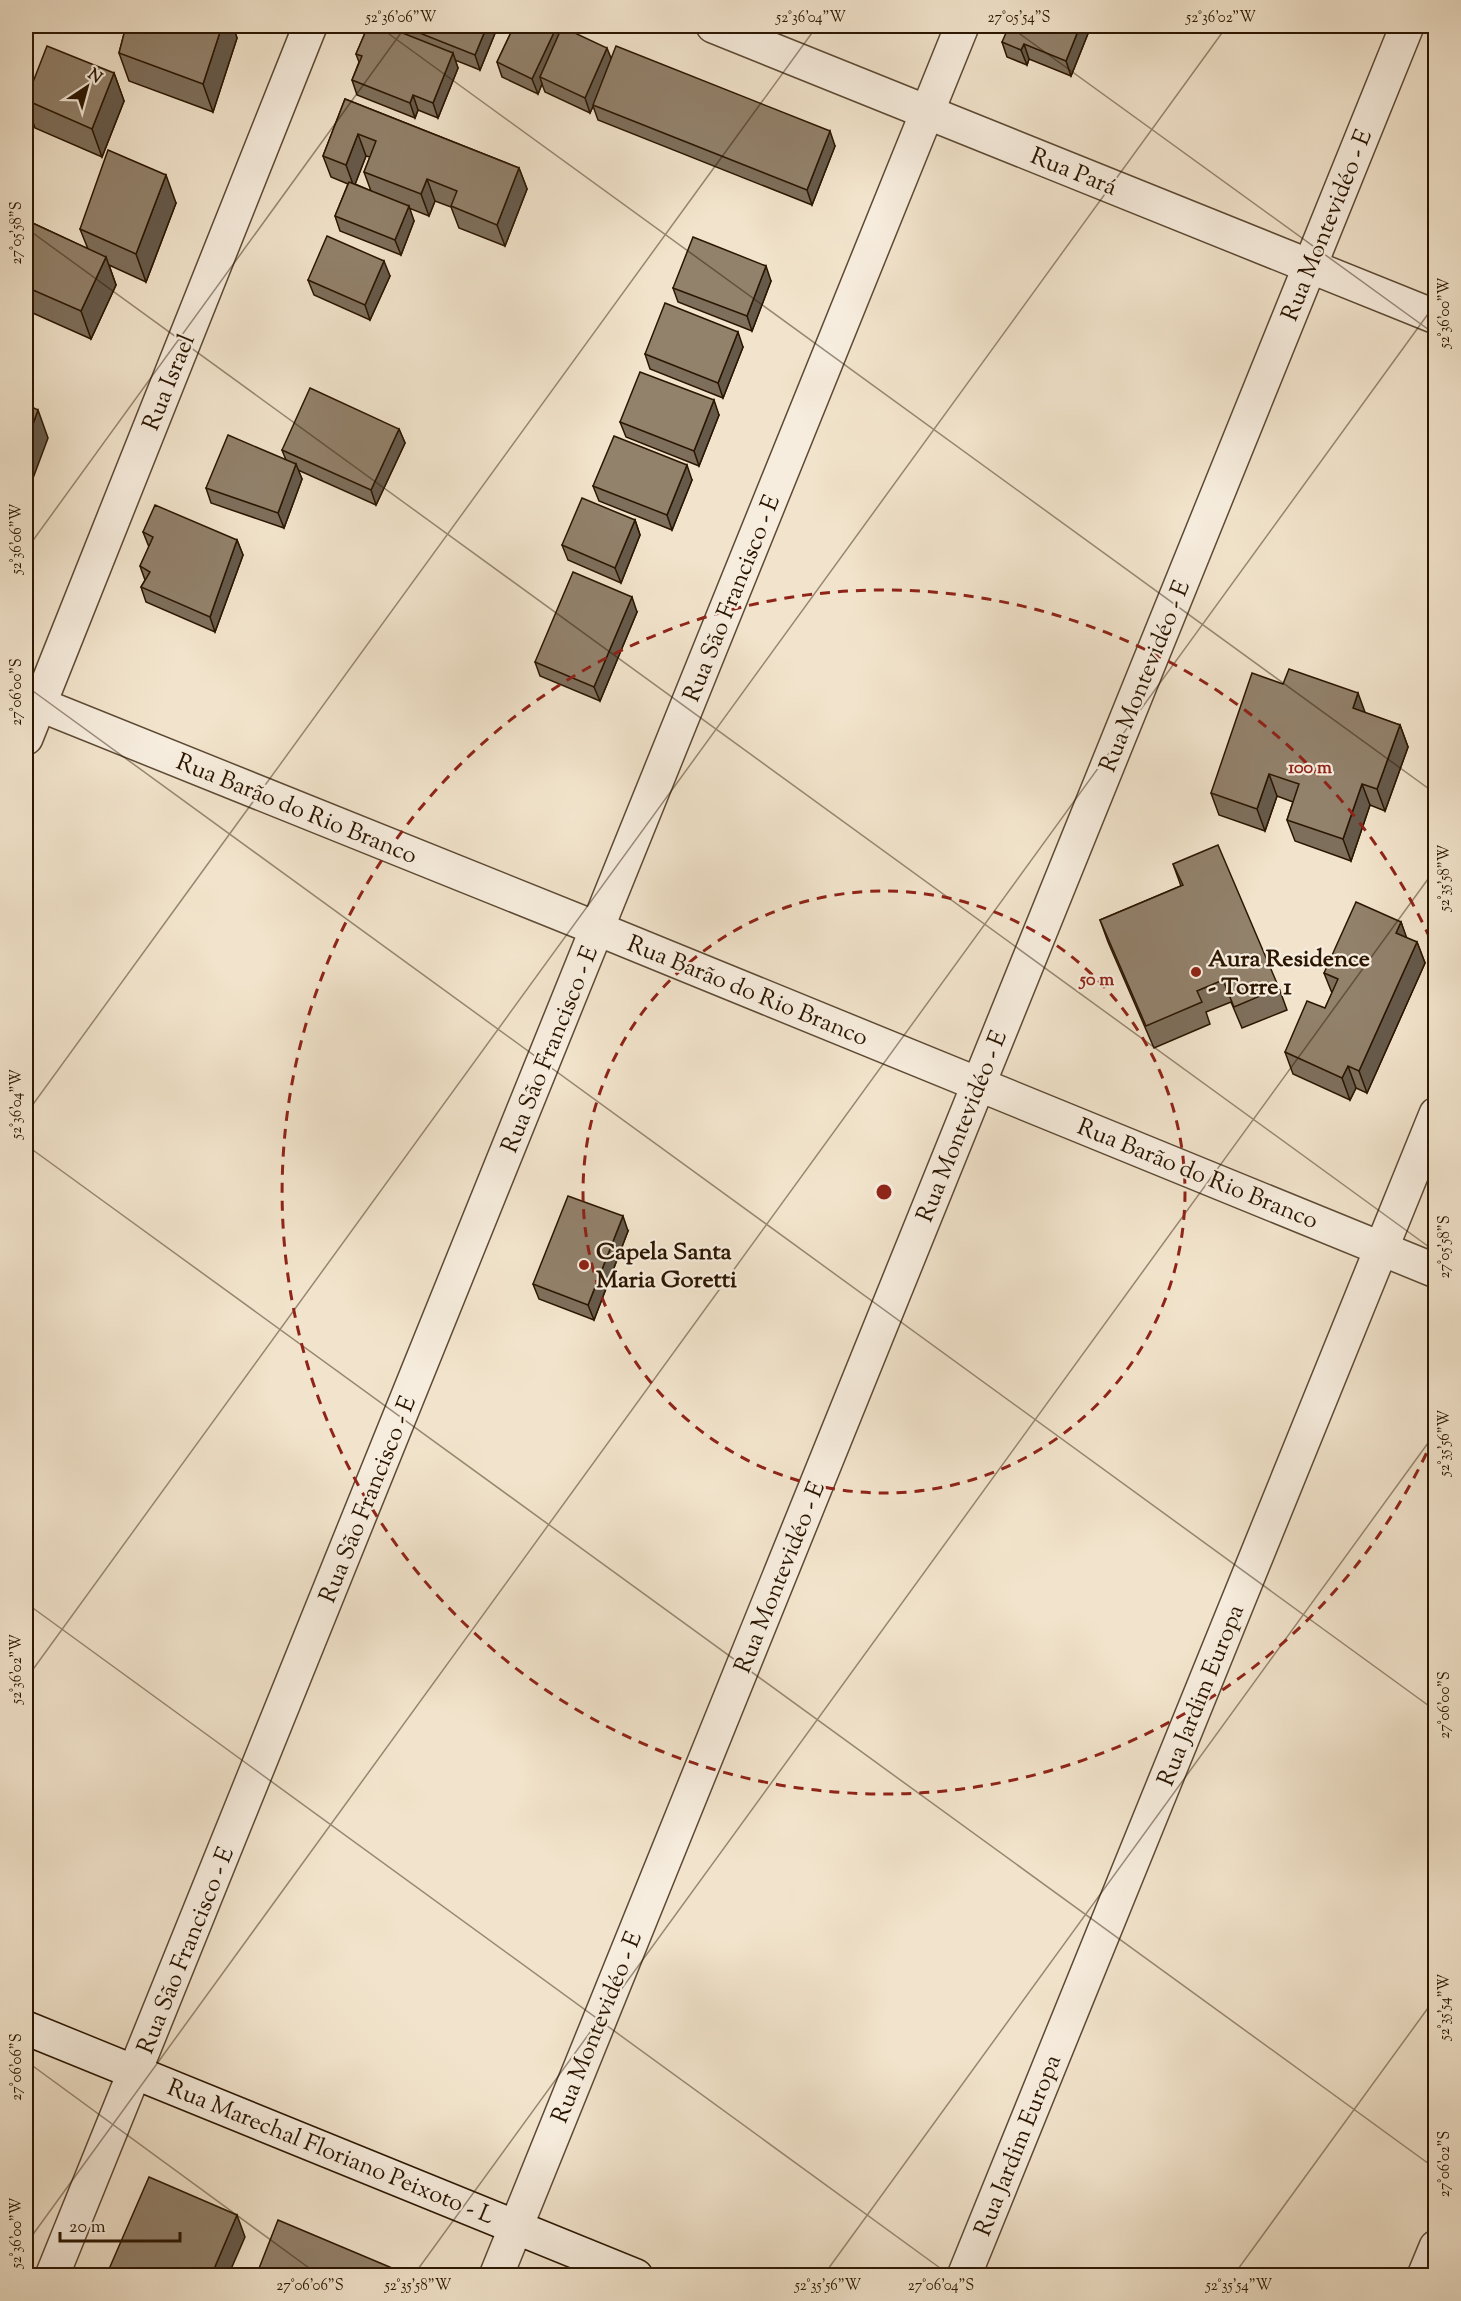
<svg xmlns="http://www.w3.org/2000/svg" width="1461" height="2301" viewBox="0 0 1461 2301" font-family="'Sorts Mill Goudy',serif">
	<style>
		.lines { fill: none; stroke-linecap: round; stroke-linejoin: round }
		.street-casing { stroke: #5d4a34; stroke-width: 36 }
		.secondary-casing { stroke: #2b1601; stroke-width: 36 }
		.street { stroke: #f7edde; stroke-width: 33 }
		.secondary { stroke: #f7edde; stroke-width: 33 }
		.wall { fill: #7e6f5c; stroke: #2b1601; stroke-width: 1.5; fill-rule: evenodd }
		.shaded-wall { fill: #665a4b; stroke: #2b1601; stroke-width: 1.5 }
		.building { fill: #92816b; stroke: #2b1601; stroke-width: 1.5 }
		.ticks { fill: none; stroke: #2b1601; stroke-width: 1.5; stroke-opacity: 0.45 }
		.ring { fill: none; stroke: #8f2418; stroke-width: 3; stroke-dasharray: 10 8 }
		.poi-dot { fill: #8f2418; stroke: #f7edde; stroke-width: 2 }
		.labels { text-anchor: middle; stroke-width: 4.5; stroke-linejoin: round; paint-order: stroke }
		.street-label { font-size: 24px; fill: #2b1601; stroke: #f7edde }
		.poi-label { font-size: 24px; font-weight: bold; fill: #2b1601; stroke: #f7edde; text-anchor: start }
		.centre { fill: #8f2418; stroke: #f7edde; stroke-width: 3 }
		.ring-label { font-size: 18px; text-anchor: middle; font-weight: bold; fill: #8f2418; stroke: #f7edde; stroke-width: 4.5; stroke-linejoin: round; paint-order: stroke }
		.neatline { fill: none; stroke: #2b1601; stroke-width: 2 }
		.ticks-label { font-size: 15px; text-anchor: middle; fill: #2b1601 }
	</style>
	<rect width="100%" height="100%" fill="#f2e4cc"/>
	<filter id="stains"><feTurbulence type="fractalNoise" baseFrequency=".00333" numOctaves="4"/><feColorMatrix values="0 0 0 0 .2 0 0 0 0 .09 0 0 0 0 .02 0 0 0 .5 -.17"/></filter>
	<radialGradient id="worn" r=".72"><stop offset=".6" stop-color="#630" stop-opacity="0"/><stop offset="1" stop-color="#630" stop-opacity=".3"/></radialGradient>
	<g class="lines">
		<g class="street-casing">
			<g id="street">
				<polyline points="713,26 1436,317"/>
				<polyline points="26,699 598,929 1436,1271"/>
				<polyline points="26,738 310,26"/>
				<polyline points="52,2276 962,26"/>
				<polyline points="496,2276 1407,26"/>
				<polyline points="964,2276 1436,1114"/>
				<polyline points="1424,2276 1436,2247"/>
			</g>
		</g>
		<g class="secondary-casing">
			<polyline id="secondary" points="26,2028 636,2276"/>
		</g>
		<use href="#street" class="street"/>
		<use href="#secondary" class="secondary"/>
	</g>
	<g class="wall">
		<polygon points="126,26 233,26 237,38 213,112 129,81 119,53"/>
		<polygon points="368,26 498,26 480,70 455,60 458,68 438,118 418,110 415,118 357,95 352,80 359,62 356,54"/>
		<polygon points="514,26 565,26 567,29 611,59 835,146 812,205 598,120 593,106 590,113 545,92 542,84 538,94 502,77 497,62"/>
		<polygon points="1091,26 1071,76 1029,59 1027,65 1007,57 1002,42"/>
		<polygon points="114,73 124,101 102,157 35,128 26,102 26,98"/>
		<path d="M345 99 519 168 527 189 505 246 459 228 451 207 435 201 429 216 409 208 414 221 401 255 340 231 335 216 348 184 331 177 323 156ZM366 156 370 157 364 172 371 191 355 184Z"/>
		<polygon points="176,203 146,282 109,265 116,285 91,339 26,310 26,220 88,249 80,229"/>
		<polygon points="390,276 370,320 314,295 308,280"/>
		<polygon points="771,281 752,331 678,302 673,288"/>
		<polygon points="743,347 723,398 650,369 645,354"/>
		<polygon points="719,415 699,466 626,437 620,422"/>
		<polygon points="399,429 405,443 376,505 298,470 302,479 284,528 211,503 206,488 286,460 282,450"/>
		<polygon points="692,480 672,530 599,501 593,486"/>
		<polygon points="635,520 640,535 621,583 568,560 562,545"/>
		<polygon points="143,532 237,540 243,555 215,632 146,602 141,587 145,580 140,566 149,547"/>
		<polygon points="637,612 600,701 540,676 535,662"/>
		<polygon points="1365,713 1400,725 1408,747 1385,811 1370,805 1351,861 1295,841 1287,820 1293,802 1277,796 1265,831 1219,815 1211,793"/>
		<polygon points="1173,864 1279,988 1287,1010 1242,1028 1231,1002 1206,1012 1210,1024 1154,1048 1108,942 1100,920 1181,886"/>
		<polygon points="1401,922 1406,938 1417,942 1425,963 1367,1093 1356,1088 1350,1100 1293,1074 1285,1052 1325,1008 1332,993 1324,973"/>
		<polygon points="628,1231 594,1320 539,1299 533,1284"/>
	</g>
	<g class="shaded-wall">
		<polygon points="222,26 233,26 237,38 213,112 203,84"/>
		<polygon points="487,26 498,26 480,70 475,55"/>
		<polygon points="557,26 565,26 567,30 540,77 542,84 538,94 532,79"/>
		<polygon points="1080,26 1091,26 1071,76 1066,61"/>
		<polygon points="1024,44 1029,59 1027,65 1021,50"/>
		<polygon points="607,48 613,63 590,113 585,98"/>
		<polygon points="453,53 458,68 438,118 433,103"/>
		<polygon points="114,73 124,101 102,157 92,129"/>
		<polygon points="413,95 418,110 415,118 410,103"/>
		<polygon points="830,131 835,146 812,205 807,190"/>
		<polygon points="358,134 366,156 354,187 346,165"/>
		<polygon points="519,168 527,189 505,246 497,225"/>
		<polygon points="166,175 176,203 146,282 136,254"/>
		<polygon points="427,179 435,201 429,216 421,194"/>
		<polygon points="409,206 414,221 401,255 395,240"/>
		<polygon points="106,257 116,285 91,339 81,311"/>
		<polygon points="384,261 390,276 370,320 365,305"/>
		<polygon points="766,266 771,281 752,331 747,316"/>
		<polygon points="738,332 743,347 723,398 718,383"/>
		<polygon points="714,400 719,415 699,466 694,451"/>
		<polygon points="38,410 48,438 26,497 26,443"/>
		<polygon points="399,429 405,443 376,505 371,490"/>
		<polygon points="296,464 302,479 284,528 278,513"/>
		<polygon points="687,465 692,480 672,530 667,515"/>
		<polygon points="635,520 640,535 621,583 615,568"/>
		<polygon points="26,530 29,540 26,551"/>
		<polygon points="237,540 243,555 215,632 210,617"/>
		<polygon points="632,597 637,612 600,701 594,687"/>
		<polygon points="1358,693 1366,715 1353,708"/>
		<polygon points="1400,725 1408,747 1385,811 1377,789"/>
		<polygon points="1269,774 1277,796 1265,831 1257,809"/>
		<polygon points="1362,784 1370,805 1351,861 1343,839"/>
		<polygon points="1401,922 1409,944 1396,933"/>
		<polygon points="1417,942 1425,963 1367,1093 1359,1071"/>
		<polygon points="1348,1066 1356,1088 1350,1100 1342,1078"/>
		<polygon points="623,1216 628,1231 594,1320 588,1305"/>
		<polygon points="237,2215 245,2237 228,2276 211,2276"/>
	</g>
	<g class="building">
		<polygon points="126,26 222,26 203,84 119,53"/>
		<polygon points="368,26 385,26 453,53 433,103 413,95 410,103 352,80 362,56 356,54"/>
		<polygon points="402,26 487,26 475,55"/>
		<polygon points="514,26 557,26 532,79 497,62"/>
		<polygon points="1009,26 1080,26 1066,61 1024,44 1021,50 1002,42"/>
		<polygon points="562,27 607,48 585,98 540,77"/>
		<polygon points="47,46 114,73 92,129 26,100"/>
		<polygon points="616,46 830,131 807,190 593,105"/>
		<polygon points="345,99 519,168 497,225 451,206 457,191 427,179 421,194 364,172 376,141 358,134 346,165 323,156"/>
		<polygon points="108,150 166,175 136,254 80,229"/>
		<polygon points="349,182 409,206 395,240 335,216"/>
		<polygon points="26,220 106,257 81,311 26,287"/>
		<polygon points="327,236 384,261 365,305 308,280"/>
		<polygon points="693,237 766,266 747,316 673,288"/>
		<polygon points="665,303 738,332 718,383 645,354"/>
		<polygon points="640,372 714,400 694,451 620,422"/>
		<polygon points="310,388 399,429 371,490 282,450"/>
		<polygon points="26,404 38,410 26,443"/>
		<polygon points="228,435 296,464 278,513 206,488"/>
		<polygon points="614,436 687,465 667,515 593,486"/>
		<polygon points="582,498 635,520 615,568 562,545"/>
		<polygon points="155,505 237,540 210,617 141,587 150,572 140,566 153,537 143,532"/>
		<polygon points="573,572 632,597 594,687 535,662"/>
		<polygon points="1289,669 1358,693 1353,708 1400,725 1377,789 1362,784 1343,839 1287,820 1299,784 1269,774 1257,809 1211,793 1252,673 1283,684"/>
		<polygon points="1218,845 1279,988 1234,1007 1223,980 1197,991 1202,1002 1146,1026 1100,920 1183,885 1173,864"/>
		<polygon points="1356,902 1401,922 1396,933 1417,942 1359,1071 1348,1066 1342,1078 1285,1052 1307,1001 1325,1008 1338,979 1324,973"/>
		<polygon points="568,1196 623,1216 588,1305 533,1284"/>
		<polygon points="149,2177 237,2215 211,2276 106,2276"/>
		<polygon points="278,2220 411,2276 256,2276"/>
	</g>
	<path class="ticks" d="M378 26 1436 794M1009 26 1436 335M26 228 1436 1252M26 550 406 26M26 686 1436 1711M26 1114 817 26M26 1145 1436 2169M26 1603 951 2276M26 1679 1227 26M26 2061 320 2276M26 2244 1436 303M413 2276 1436 868M823 2276 1436 1432M1233 2276 1436 1997"/>
	<g class="ring">
		<circle cx="884" cy="1192" r="301"/>
		<path d="M1434 1437A602 602 0 1 1 1434 947"/>
	</g>
	<g class="poi-dot">
		<circle cx="1196" cy="972" r="6"/>
		<circle cx="584" cy="1265" r="6"/>
	</g>
	<g class="labels">
		<g class="street-label">
			<text transform="translate(1074 171) rotate(22)" y="8">Rua Pará</text>
			<text transform="translate(1326 225) rotate(-68)" y="8">Rua Montevidéo - E</text>
			<text transform="translate(168 382) rotate(-68)" y="8">Rua Israel</text>
			<text transform="translate(731 598) rotate(-68)" y="8">Rua São Francisco - E</text>
			<text transform="translate(1144 676) rotate(-68)" y="8">Rua Montevidéo - E</text>
			<text transform="translate(297 808) rotate(22)" y="8">Rua Barão do Rio Branco</text>
			<text transform="translate(748 990) rotate(22)" y="8">Rua Barão do Rio Branco</text>
			<text transform="translate(549 1049) rotate(-68)" y="8">Rua São Francisco - E</text>
			<text transform="translate(961 1126) rotate(-68)" y="8">Rua Montevidéo - E</text>
			<text transform="translate(1198 1173) rotate(22)" y="8">Rua Barão do Rio Branco</text>
			<text transform="translate(367 1499) rotate(-68)" y="8">Rua São Francisco - E</text>
			<text transform="translate(779 1577) rotate(-68)" y="8">Rua Montevidéo - E</text>
			<text transform="translate(1200 1695) rotate(-68)" y="8">Rua Jardim Europa</text>
			<text transform="translate(185 1950) rotate(-68)" y="8">Rua São Francisco - E</text>
			<text transform="translate(596 2027) rotate(-68)" y="8">Rua Montevidéo - E</text>
			<text transform="translate(1017 2145) rotate(-68)" y="8">Rua Jardim Europa</text>
			<text transform="translate(331 2151) rotate(22)" y="8">Rua Marechal Floriano Peixoto - L</text>
		</g>
		<g class="poi-label">
			<text x="1208" y="966">Aura Residence<tspan x="1208" dy="28">- Torre 1</tspan></text>
			<text x="596" y="1259">Capela Santa<tspan x="596" dy="28">Maria Goretti</tspan></text>
		</g>
	</g>
	<circle cx="884" cy="1192" r="9" class="centre"/>
	<g class="ring-label">
		<text x="1310" y="773">100 m</text>
		<text x="1097" y="985">50 m</text>
	</g>
	<rect width="1461" height="2301" fill="none" stroke="#f2e4cc" stroke-width="66"/>
	<g transform="translate(87 87) rotate(36)" stroke="#f7edde" stroke-width="4.5" paint-order="stroke">
	<path d="M0-4.5L10 22L0 15L-10 22Z" fill="#2b1601"/>
	<text y="-9" font-size="16" font-weight="bold" text-anchor="middle" fill="#2b1601">N</text>
	</g>
	<path d="M60 2232v9h120v-9" fill="none" stroke="#2b1601" stroke-width="3"/>
	<text x="69" y="2232" font-size="18" fill="#2b1601" stroke="#f7edde" stroke-width="4.5" paint-order="stroke">20 m</text>
	<rect x="33" y="33" width="1395" height="2235" class="neatline"/>
	<g class="ticks-label">
		<text x="401" y="22">52°36'06"W</text>
		<text x="811" y="22">52°36'04"W</text>
		<text x="1019" y="22">27°05'54"S</text>
		<text x="1221" y="22">52°36'02"W</text>
		<text transform="translate(16 233) rotate(-90)" y="5">27°05'58"S</text>
		<text transform="translate(1444 313) rotate(-90)" y="5">52°36'00"W</text>
		<text transform="translate(16 539) rotate(-90)" y="5">52°36'06"W</text>
		<text transform="translate(16 692) rotate(-90)" y="5">27°06'00"S</text>
		<text transform="translate(1444 878) rotate(-90)" y="5">52°35'58"W</text>
		<text transform="translate(16 1104) rotate(-90)" y="5">52°36'04"W</text>
		<text transform="translate(1444 1247) rotate(-90)" y="5">27°05'58"S</text>
		<text transform="translate(1444 1443) rotate(-90)" y="5">52°35'56"W</text>
		<text transform="translate(16 1669) rotate(-90)" y="5">52°36'02"W</text>
		<text transform="translate(1444 1705) rotate(-90)" y="5">27°06'00"S</text>
		<text transform="translate(1444 2007) rotate(-90)" y="5">52°35'54"W</text>
		<text transform="translate(16 2067) rotate(-90)" y="5">27°06'06"S</text>
		<text transform="translate(1444 2164) rotate(-90)" y="5">27°06'02"S</text>
		<text transform="translate(16 2233) rotate(-90)" y="5">52°36'00"W</text>
		<text x="310" y="2290">27°06'06"S</text>
		<text x="418" y="2290">52°35'58"W</text>
		<text x="828" y="2290">52°35'56"W</text>
		<text x="941" y="2290">27°06'04"S</text>
		<text x="1239" y="2290">52°35'54"W</text>
	</g>
	<rect width="100%" height="100%" filter="url(#stains)"/>
	<rect width="100%" height="100%" fill="url(#worn)"/>
</svg>
